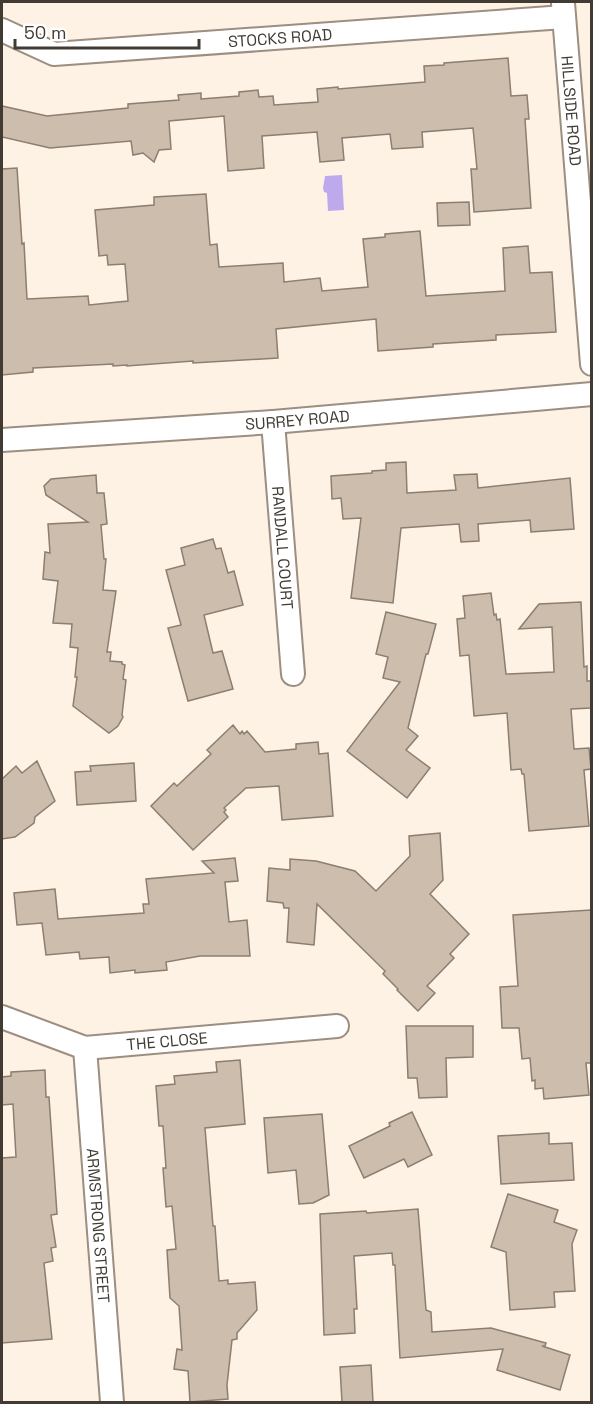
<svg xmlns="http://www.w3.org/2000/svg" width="593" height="1404" viewBox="0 0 593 1404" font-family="'Space Grotesk',sans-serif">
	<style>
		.water { fill: #bfa9ed }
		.building { fill: #ccbdad; stroke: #8c7e70; stroke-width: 1.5 }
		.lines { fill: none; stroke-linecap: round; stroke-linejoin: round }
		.minor-casing { stroke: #9c8e80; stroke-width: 26 }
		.minor { stroke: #fff; stroke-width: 22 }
		.labels { text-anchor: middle; stroke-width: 4.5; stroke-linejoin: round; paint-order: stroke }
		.street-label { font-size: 16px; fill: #413b34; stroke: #fff }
	</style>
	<rect width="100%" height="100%" fill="#fef2e5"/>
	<polygon class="water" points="342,175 344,210 328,211 327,193 324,192 323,188 325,176"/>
	<g class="building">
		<polygon points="508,58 511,96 527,95 529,119 525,119 531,208 474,212 471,169 477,169 473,128 422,132 423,147 392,149 390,134 342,138 344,160 320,162 317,132 262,136 264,168 228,171 224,116 169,121 171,149 159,150 154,162 143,153 133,155 131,141 50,148 2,137 2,106 47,116 128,108 128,104 179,100 178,95 201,93 201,99 239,96 239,92 258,90 259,97 273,96 274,105 318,102 317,89 338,87 338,89 425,82 424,66 444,65 444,63"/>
		<polygon points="17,168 22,244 24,243 27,299 88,296 89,305 128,301 125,264 108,265 107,255 99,256 95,210 154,205 154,197 206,194 210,245 217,244 219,267 283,263 284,282 320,278 322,291 368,287 363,239 385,237 385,234 420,231 426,296 505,291 503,248 528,246 530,273 552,272 556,332 496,335 496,340 433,344 433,347 378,351 376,319 276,329 278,358 193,363 193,361 127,366 127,365 113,366 113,364 33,368 33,372 2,375 2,169"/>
		<polygon points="469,202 470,225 438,226 437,203"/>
		<polygon points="406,462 407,493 456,490 454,475 477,474 478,488 570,478 574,529 531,532 530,520 478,524 479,541 461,542 459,524 401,528 393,603 351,598 361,518 343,519 341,498 332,499 331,476 372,473 372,471 386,470 386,463"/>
		<polygon points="96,475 97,493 104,493 107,524 101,525 104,559 106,559 103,590 116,591 107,652 111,652 110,661 122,662 122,664 125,665 123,679 126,680 122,715 123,717 118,726 109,733 73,706 77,677 75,677 78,648 70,647 72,624 53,623 58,581 43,579 45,552 50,553 48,524 88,522 46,495 44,486 51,479"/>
		<polygon points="213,539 216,549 221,548 228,573 234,571 243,605 204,615 213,653 222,651 233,689 188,701 168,628 181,625 166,570 185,565 181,548"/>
		<polygon points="491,593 494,615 496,614 497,620 500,619 506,674 554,672 552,627 519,629 539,604 581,602 584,667 587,666 587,681 591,681 591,708 571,709 574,749 589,748 591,769 584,770 589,826 529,831 524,774 522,774 521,769 511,770 507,713 474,716 469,655 460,656 457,619 465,618 463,596"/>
		<polygon points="386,612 436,624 428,654 426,654 408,728 418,736 406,750 430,768 407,798 347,751 400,682 383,678 388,657 376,654"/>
		<polygon points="233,725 240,734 242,731 244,734 247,731 265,752 296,749 296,744 318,742 319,754 328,753 333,816 282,820 279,786 246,788 224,808 226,810 224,812 228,817 193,850 151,806 174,783 177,786 211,754 207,750"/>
		<polygon points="37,761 55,801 35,817 34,823 15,837 2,839 2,779 16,766 22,773"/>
		<polygon points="134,763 136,801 77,805 75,772 91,771 90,766"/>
		<polygon points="440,833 443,880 430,894 469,934 450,954 454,958 427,986 435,993 418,1011 397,990 398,989 383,974 385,971 317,904 314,945 287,942 289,908 284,908 283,903 267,901 269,868 290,870 290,859 316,861 355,871 376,891 410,856 409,836"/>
		<polygon points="235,858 238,881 225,882 229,922 247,920 250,956 200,956 166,962 167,970 135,973 135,970 110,973 109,957 80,959 79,952 46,955 42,923 17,925 14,893 55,889 58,919 144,913 143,904 149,904 146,879 214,873 202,861"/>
		<polygon points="591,910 591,1063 586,1063 589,1095 544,1099 543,1088 535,1089 535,1080 532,1081 530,1058 522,1059 519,1028 502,1028 500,987 518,986 513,915"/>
		<polygon points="406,1026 473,1026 473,1057 446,1058 447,1097 419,1098 417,1078 408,1078"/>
		<polygon points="240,1060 245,1124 205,1128 213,1226 215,1226 219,1281 228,1280 228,1284 255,1282 257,1310 237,1333 237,1339 232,1340 227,1385 228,1399 190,1402 188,1371 174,1369 177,1349 182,1350 179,1306 170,1298 167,1250 176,1249 172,1206 166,1207 163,1168 166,1168 163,1126 159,1126 156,1086 175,1084 174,1076 217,1072 216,1062"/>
		<polygon points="45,1070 46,1097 49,1097 57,1214 51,1215 56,1247 51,1248 53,1261 44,1263 52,1339 2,1343 2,1158 16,1157 13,1104 2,1105 2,1077 11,1076 11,1072"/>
		<polygon points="412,1112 432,1155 408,1167 404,1159 364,1178 349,1146 390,1126 389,1123"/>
		<polygon points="322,1114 329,1195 313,1203 299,1204 296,1170 268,1173 264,1118"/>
		<polygon points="549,1133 549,1144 572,1143 574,1180 501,1184 498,1136"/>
		<polygon points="508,1194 558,1210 554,1222 577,1230 572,1244 575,1291 554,1292 555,1307 510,1310 506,1252 491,1247"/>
		<polygon points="418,1209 426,1310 431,1312 432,1332 491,1328 546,1343 545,1346 542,1346 570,1355 560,1390 497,1370 503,1349 400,1358 395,1265 393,1265 392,1253 354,1256 357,1309 354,1309 355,1333 324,1335 320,1214 366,1211 367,1213"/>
		<polygon points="371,1365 373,1402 342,1402 340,1367"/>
	</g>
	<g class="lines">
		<g class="minor-casing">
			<g id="minor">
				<path id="s1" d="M563 3 592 364"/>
				<path id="s2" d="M2 30 54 54 564 17"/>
				<path id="s3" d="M273 422 293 674"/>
				<path id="s4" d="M2 440 273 422 592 394"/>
				<path id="s5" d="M2 1017 85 1048 337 1026"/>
				<path id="s6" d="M85 1048 112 1402"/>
			</g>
		</g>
		<use href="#minor" class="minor"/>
	</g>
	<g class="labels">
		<g class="street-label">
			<text dy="6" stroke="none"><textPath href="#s2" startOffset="284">STOCKS ROAD</textPath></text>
			<text dy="6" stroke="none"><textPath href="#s1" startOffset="108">HILLSIDE ROAD</textPath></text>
			<text dy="6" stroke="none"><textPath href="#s4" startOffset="296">SURREY ROAD</textPath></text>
			<text dy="6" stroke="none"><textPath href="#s3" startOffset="126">RANDALL COURT</textPath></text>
			<text dy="6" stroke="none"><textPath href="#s5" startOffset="171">THE CLOSE</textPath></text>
			<text dy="6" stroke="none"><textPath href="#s6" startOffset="178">ARMSTRONG STREET</textPath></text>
		</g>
	</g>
	<rect width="593" height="1404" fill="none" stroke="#413b34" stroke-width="6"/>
	<path d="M15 39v9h184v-9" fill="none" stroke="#413b34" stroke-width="3"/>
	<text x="24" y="39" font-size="18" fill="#413b34" stroke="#ffffff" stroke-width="4.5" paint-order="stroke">50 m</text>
</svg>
